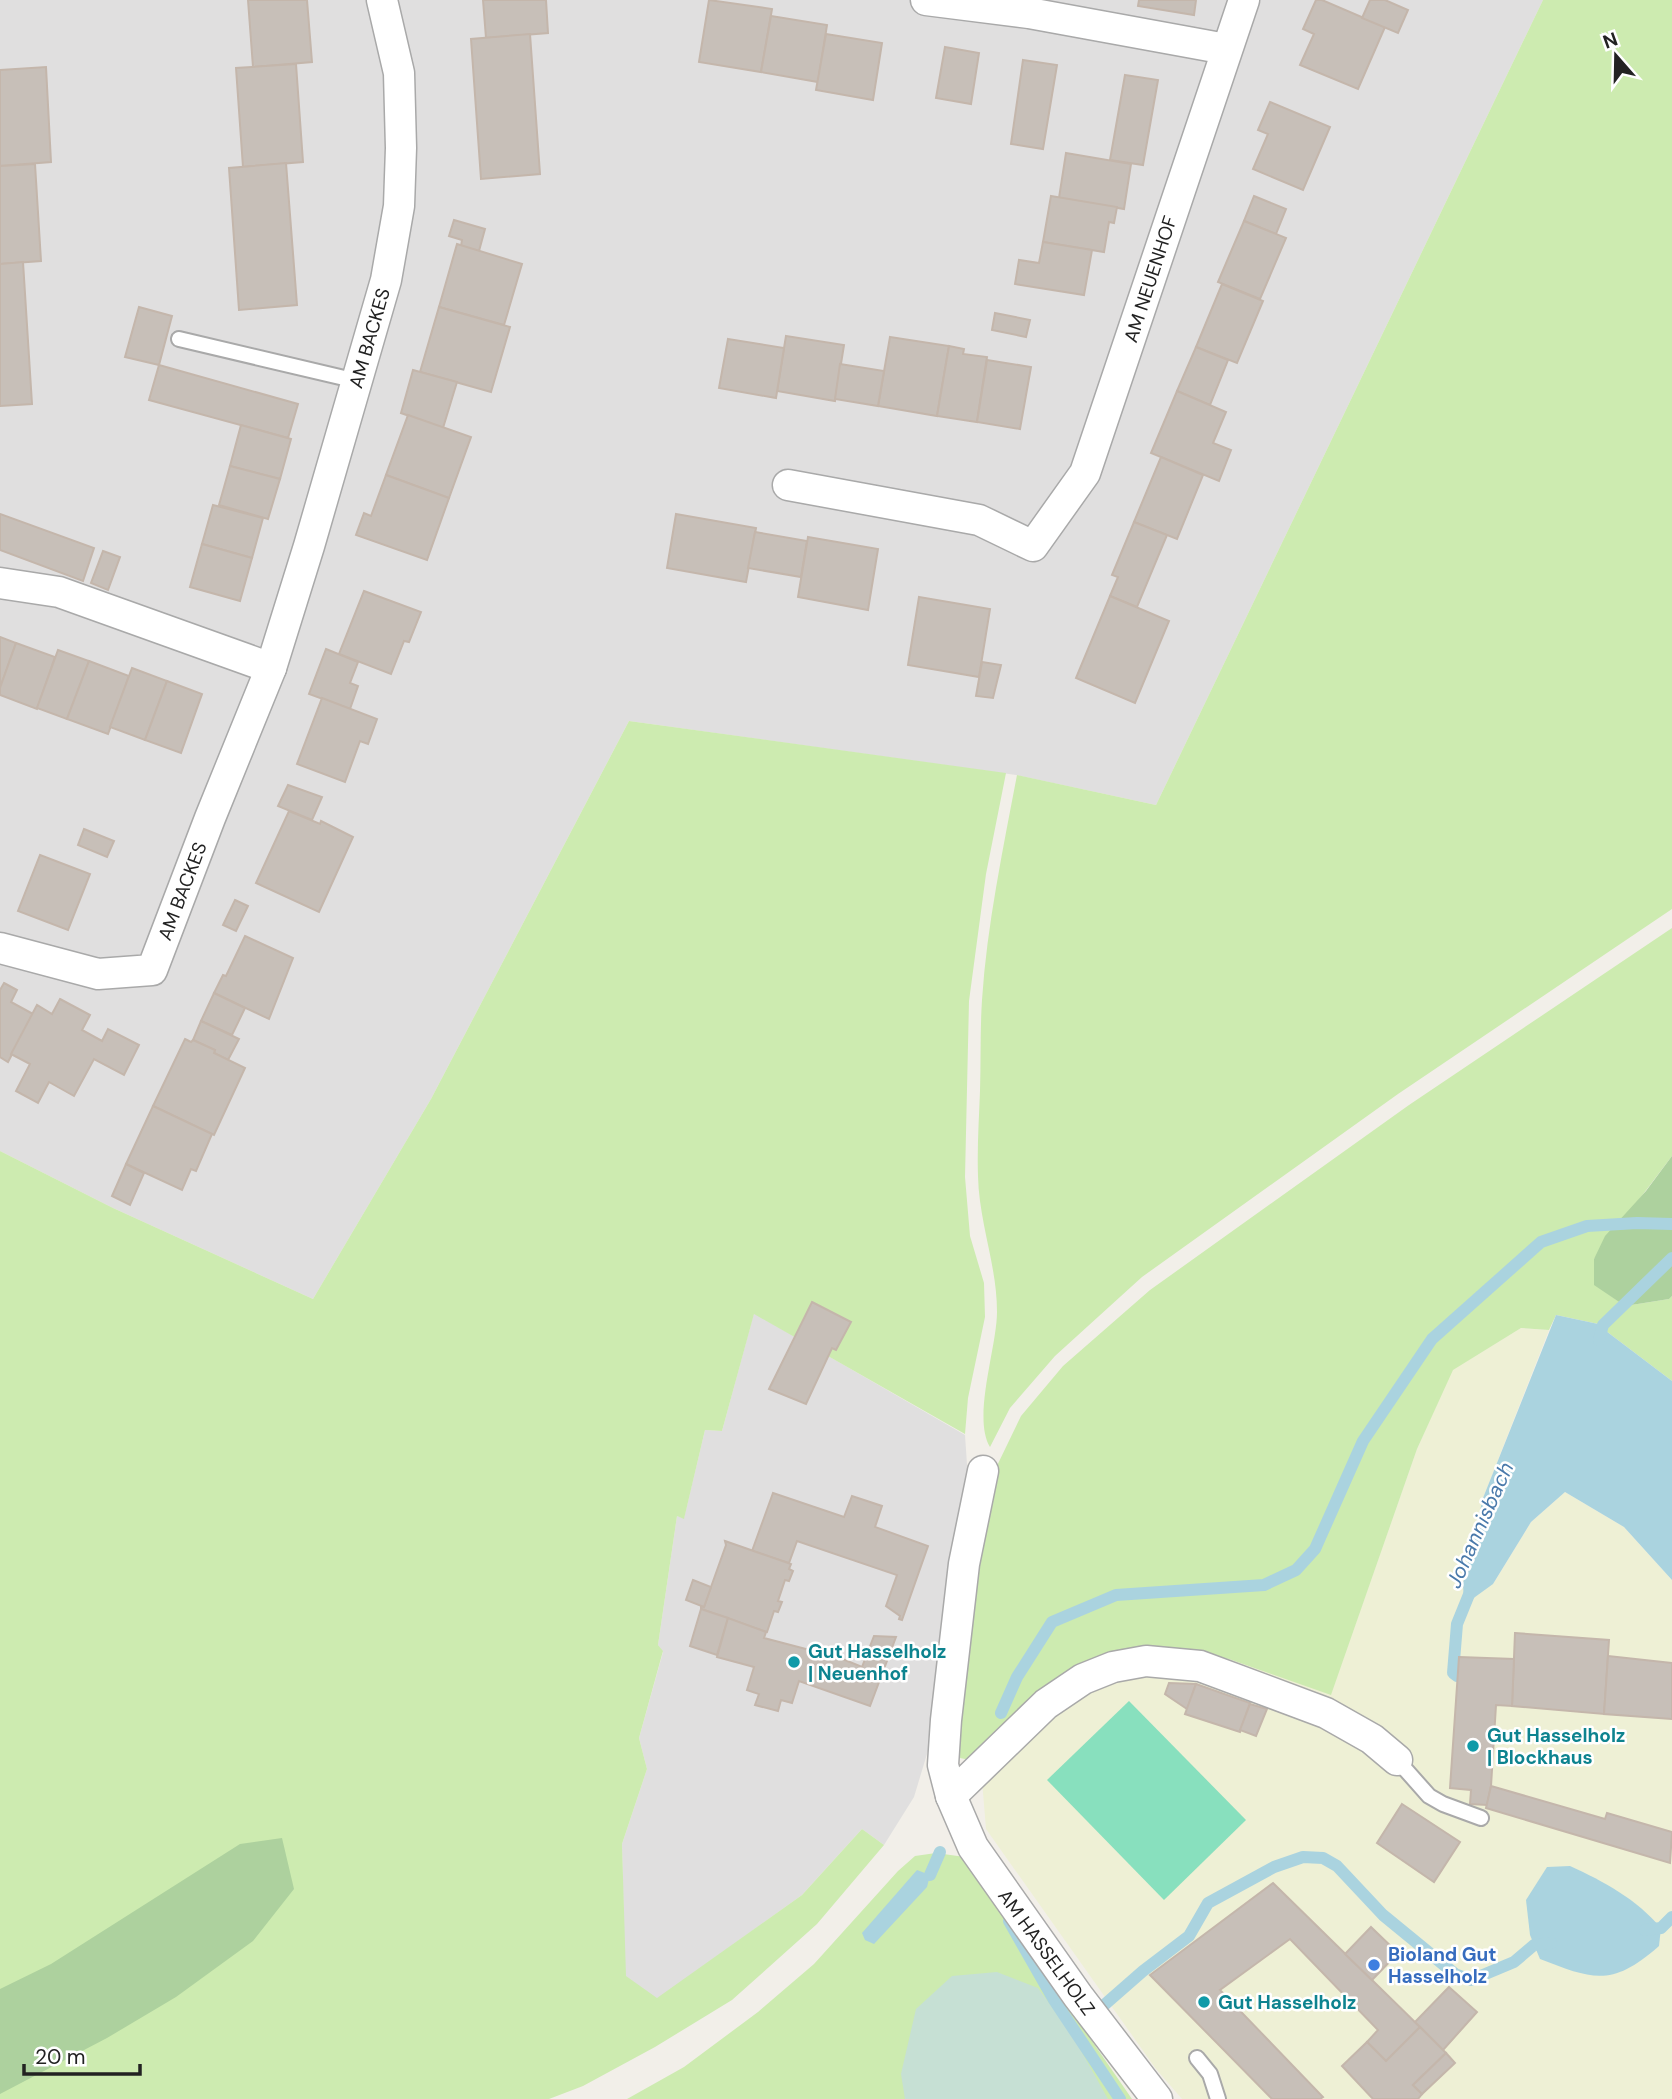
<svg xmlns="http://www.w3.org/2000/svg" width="1672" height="2099" viewBox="0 0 1672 2099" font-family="'DM Sans',sans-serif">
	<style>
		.residential { fill: #e0dfdf }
		.farmland { fill: #eef0d5 }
		.grass { fill: #cdebb0 }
		.forest { fill: #add19e }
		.wetland { fill: #c6e0d4 }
		.pitch { fill: #88e0be }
		.water { fill: #aad3df }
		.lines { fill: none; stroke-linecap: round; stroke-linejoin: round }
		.stream { stroke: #aad3df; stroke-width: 12 }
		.building { fill: #c7bfb8; stroke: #c4b6ab; stroke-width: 2 }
		.lane-casing { stroke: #a9a9a9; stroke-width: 18 }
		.street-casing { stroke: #a9a9a9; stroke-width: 33 }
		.lane { stroke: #fff; stroke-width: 14 }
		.street { stroke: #fff; stroke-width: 30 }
		.culture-dot { fill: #0f9aa8; stroke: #fff; stroke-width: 2.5 }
		.shop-dot { fill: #3f7fe0; stroke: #fff; stroke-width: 2.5 }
		.labels { text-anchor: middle; stroke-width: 5; stroke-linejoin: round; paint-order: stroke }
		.street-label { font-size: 19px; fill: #222; stroke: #fff }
		.culture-label { font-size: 19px; font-weight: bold; fill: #0d838f; stroke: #fff; text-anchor: start }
		.shop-label { font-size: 19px; font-weight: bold; fill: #366cbe; stroke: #fff; text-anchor: start }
		.water-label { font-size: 21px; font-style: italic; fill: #4a7aab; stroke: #fff }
	</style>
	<rect width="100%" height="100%" fill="#f2efe9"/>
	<g class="residential">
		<polygon points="0,0 1543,0 1156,805 1016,775 629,721 431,1099 313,1299 113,1208 0,1151"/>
		<polygon points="754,1313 965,1435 968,1479 933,1734 914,1797 884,1845 862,1829 802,1895 657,1999 625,1976 622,1844 647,1769 639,1738 663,1652 658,1645 677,1516 684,1518 705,1430 722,1431"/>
	</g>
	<polygon class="farmland" points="1521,1328 1549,1330 1483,1498 1493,1584 1531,1522 1565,1492 1624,1527 1672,1580 1672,2099 1182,2099 1156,2069 986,1829 982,1780 1087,1687 1175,1652 1229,1659 1331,1694 1417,1449 1452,1370"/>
	<g class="grass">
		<path d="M1543 0H1672V909L1398 1094 1142 1277 1055 1356 1010 1408 990 1447C972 1418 997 1347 997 1312 997 1265 979 1223 978 1176 977 1147 979 1119 980 1091 981 1061 980 1030 982 1000 987 925 1003 849 1017 775L1156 805Z"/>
		<polygon points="629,721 1006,773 986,874 969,1001 965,1177 970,1236 984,1283 985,1317 968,1398 965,1434 754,1314 722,1431 705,1430 684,1519 677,1516 658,1645 663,1651 639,1738 647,1769 622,1844 626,1976 657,1998 802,1895 862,1829 884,1845 817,1924 732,2000 655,2047 583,2086 549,2099 0,2099 0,1151 113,1208 313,1299 431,1099"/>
		<polygon points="1672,928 1672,1156 1594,1259 1594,1284 1625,1306 1669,1299 1672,1296 1672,1381 1606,1331 1603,1325 1556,1315 1549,1330 1521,1328 1453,1370 1417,1449 1331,1695 1229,1659 1175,1652 1111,1660 970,1760 960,1758 954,1732 993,1474 1021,1416 1063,1366 1150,1290 1409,1105"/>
		<polygon points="936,1853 965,1857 1132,2099 627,2099 684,2067 758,2012 814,1964 898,1871 915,1856"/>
	</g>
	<g class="forest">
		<polygon points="1672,1156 1672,1296 1669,1299 1625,1306 1594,1285 1594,1259 1605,1236 1646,1191"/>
		<polygon points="282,1838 294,1889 253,1941 176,1997 107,2038 0,2094 0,1989 51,1964 240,1844"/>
	</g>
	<polygon class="wetland" points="997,1972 1038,1988 1071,2033 1108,2099 905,2099 901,2074 916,2009 952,1976"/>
	<polygon class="pitch" points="1129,1701 1246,1820 1164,1900 1047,1780"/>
	<g class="water">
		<polygon points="1556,1315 1603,1325 1606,1331 1672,1381 1672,1580 1624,1527 1565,1492 1531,1522 1493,1584 1464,1605 1463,1583 1483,1498"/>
		<path d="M1570 1866C1605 1882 1636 1899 1661 1928L1659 1946C1612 1987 1594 1980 1540 1959L1530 1935 1526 1900 1547 1867Z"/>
		<polygon points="917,1870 930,1875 927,1887 874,1944 865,1940 862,1933"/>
	</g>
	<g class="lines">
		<g class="stream">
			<polyline points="1599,1340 1603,1325 1672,1258"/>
			<polyline points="1470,1592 1457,1624 1453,1673 1457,1676 1470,1676"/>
			<polyline points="1001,1713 1017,1677 1052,1622 1116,1595 1264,1585 1296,1570 1315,1549 1363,1441 1432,1339 1541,1242 1587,1226 1637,1223 1672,1224"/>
			<polyline points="930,1875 940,1852"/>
			<polyline points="1009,1921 1054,2000 1120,2099"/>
			<polyline points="1645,1930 1661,1928 1672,1917"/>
			<polyline points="1095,2013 1143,1971 1189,1936 1208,1903 1274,1867 1303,1857 1323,1858 1337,1866 1383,1915 1455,1974 1471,1980 1514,1962 1534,1945 1551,1943"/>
		</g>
	</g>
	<g class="building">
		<polygon points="248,0 307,0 312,62 253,67"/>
		<polygon points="483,0 546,0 548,33 486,38"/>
		<polygon points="709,0 772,9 761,72 699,62"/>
		<polygon points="1139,0 1196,0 1194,15 1138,6"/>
		<polygon points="1316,0 1322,0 1385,27 1358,89 1300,65 1314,34 1303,29"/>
		<polygon points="1370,0 1385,0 1408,10 1398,33 1362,18"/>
		<polygon points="771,16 827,25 818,82 761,72"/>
		<polygon points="530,34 540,174 481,179 471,39"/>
		<polygon points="826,34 882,43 873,100 816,90"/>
		<polygon points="945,47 979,53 971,104 936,98"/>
		<polygon points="1023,60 1057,65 1043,149 1011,144"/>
		<polygon points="296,64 303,162 243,167 236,68"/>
		<polygon points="46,67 51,162 0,166 0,70"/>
		<polygon points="1125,75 1158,80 1143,165 1110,160"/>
		<polygon points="1270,102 1330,127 1303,190 1253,169 1268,134 1258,130"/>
		<polygon points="1066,153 1131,164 1124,209 1059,198"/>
		<polygon points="286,163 297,305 239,310 229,168"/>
		<polygon points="35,164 41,261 0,264 0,166"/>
		<polygon points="1051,196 1117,207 1114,223 1109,222 1104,252 1043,242"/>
		<polygon points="1254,196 1286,209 1276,234 1244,221"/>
		<polygon points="454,220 485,229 479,251 461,246 462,240 449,236"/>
		<polygon points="1244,221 1286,238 1260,299 1218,282"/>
		<polygon points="1043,242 1092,250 1084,295 1015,284 1019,260 1039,263"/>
		<polygon points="457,244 522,264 504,325 439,307"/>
		<polygon points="23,262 32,404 0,406 0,264"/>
		<polygon points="1222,284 1263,301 1237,363 1196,347"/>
		<polygon points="139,307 172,316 159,365 125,357"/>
		<polygon points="439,307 510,327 491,392 420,372"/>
		<polygon points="995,313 1030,320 1026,337 992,330"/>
		<polygon points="786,336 844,345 835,401 777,391"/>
		<polygon points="890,337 949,346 937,416 878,406"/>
		<polygon points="728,339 784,348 776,398 719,388"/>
		<polygon points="949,346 964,349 963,354 987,357 977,422 937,416"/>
		<polygon points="1196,347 1228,360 1210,405 1177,391"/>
		<polygon points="987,360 1031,367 1020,429 977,422"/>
		<polygon points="840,364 884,371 878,406 835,399"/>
		<polygon points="159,365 298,404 288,438 149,400"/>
		<polygon points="413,370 457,382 443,428 401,413"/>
		<polygon points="1177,391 1226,412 1213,443 1231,450 1219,481 1151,453"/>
		<polygon points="408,415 471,437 449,498 386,475"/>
		<polygon points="241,425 291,439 280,479 230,466"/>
		<polygon points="1161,457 1203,475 1177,539 1134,522"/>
		<polygon points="230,466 280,479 268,519 219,505"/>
		<polygon points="386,475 449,498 427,560 356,535 364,513 371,516"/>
		<polygon points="213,505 263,518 252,558 202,544"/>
		<polygon points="0,514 94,548 83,581 0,550"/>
		<polygon points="676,514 756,528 746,582 667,568"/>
		<polygon points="1134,522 1167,535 1137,607 1110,596 1118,577 1112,575"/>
		<polygon points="755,532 807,541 801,577 748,568"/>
		<polygon points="808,537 878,549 868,610 798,597"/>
		<polygon points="202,544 252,558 240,601 190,587"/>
		<polygon points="103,551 120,557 108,590 91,583"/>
		<polygon points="364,591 421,612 409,642 404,641 391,674 339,654"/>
		<polygon points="1110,596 1169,621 1135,703 1076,678"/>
		<polygon points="919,597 990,609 979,677 908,665"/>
		<polygon points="0,637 16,643 0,688"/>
		<polygon points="16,643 55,657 37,709 0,695 0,688"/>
		<polygon points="326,649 358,662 350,683 358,686 350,709 309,694"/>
		<polygon points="58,650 89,661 67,719 37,708"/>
		<polygon points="89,661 129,676 108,734 67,719"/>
		<polygon points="982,662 1001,665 993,698 976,696"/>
		<polygon points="132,668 167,681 145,740 110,727"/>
		<polygon points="167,681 202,694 181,753 145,740"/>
		<polygon points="322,698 377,719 368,744 360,741 345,782 297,764"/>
		<polygon points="288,785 322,797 312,820 278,806"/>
		<polygon points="289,811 320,824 321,821 353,837 319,912 256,883"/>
		<polygon points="84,829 114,841 107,857 78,845"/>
		<polygon points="40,855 90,874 68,930 18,911"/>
		<polygon points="235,900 248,906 236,931 223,925"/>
		<polygon points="245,936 293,958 269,1019 214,993 223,975 226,976"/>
		<polygon points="4,983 17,990 11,1002 33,1014 8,1062 0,1057 0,990"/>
		<polygon points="214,993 245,1008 232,1035 201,1021"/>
		<polygon points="60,999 90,1015 82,1030 102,1041 108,1029 139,1045 124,1075 94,1059 74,1096 49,1082 38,1103 16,1091 30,1064 11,1054 37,1005 52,1014"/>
		<polygon points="201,1021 239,1039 228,1060 214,1053 215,1050 193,1040"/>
		<polygon points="185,1039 191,1042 193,1040 215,1050 214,1053 245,1068 214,1135 153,1106"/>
		<polygon points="153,1106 212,1134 196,1171 191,1169 182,1190 126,1164"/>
		<polygon points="126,1164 144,1173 130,1205 112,1196"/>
		<polygon points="812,1302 851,1322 836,1350 832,1348 806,1404 769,1389"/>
		<polygon points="773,1493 844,1517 852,1496 882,1506 875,1527 928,1546 902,1620 899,1619 900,1616 886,1606 897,1575 797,1541 789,1563 752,1551"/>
		<polygon points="725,1541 791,1564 789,1569 793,1571 789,1581 785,1580 778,1601 782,1602 778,1612 774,1611 767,1632 701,1609 701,1606 704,1607 711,1587 726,1545"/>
		<polygon points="693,1580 711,1587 704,1607 686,1600"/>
		<polygon points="701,1609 728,1618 717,1655 690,1646"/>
		<polygon points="728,1618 766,1632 764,1638 840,1658 862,1667 874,1636 896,1637 870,1706 799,1681 792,1703 781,1700 778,1711 755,1705 759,1694 747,1690 754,1667 717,1657"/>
		<polygon points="1515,1633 1609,1640 1604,1714 1512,1706"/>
		<polygon points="1608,1656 1672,1663 1672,1719 1604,1714"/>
		<polygon points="1459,1657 1514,1659 1512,1706 1496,1705 1491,1786 1487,1805 1470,1804 1471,1790 1450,1788"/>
		<polygon points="1169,1683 1196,1684 1187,1709 1165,1694"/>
		<polygon points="1196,1684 1250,1703 1240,1732 1185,1714"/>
		<polygon points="1250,1704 1267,1709 1256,1736 1240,1730"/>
		<polygon points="1491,1786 1605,1819 1607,1813 1672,1832 1670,1863 1486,1808"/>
		<polygon points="1402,1804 1460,1842 1434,1882 1377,1843"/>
		<polygon points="1273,1883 1420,2027 1386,2061 1367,2042 1378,2030 1290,1939 1220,1990 1323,2097 1320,2099 1272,2099 1150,1975"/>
		<polygon points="1371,1927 1398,1953 1372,1980 1345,1954"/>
		<polygon points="1449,1987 1477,2012 1443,2050 1415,2022"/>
		<polygon points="1420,2027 1446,2053 1413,2085 1422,2094 1418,2099 1373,2099 1342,2066 1367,2042 1386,2061"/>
		<polygon points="1446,2053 1455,2063 1422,2094 1413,2085"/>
	</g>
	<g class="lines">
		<g class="lane-casing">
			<g id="lane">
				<polyline points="179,339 357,381"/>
				<polyline points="1397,1760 1429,1796 1443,1804 1481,1818"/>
				<polyline points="1197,2058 1210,2074 1218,2099"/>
			</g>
		</g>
		<g class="street-casing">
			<g id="street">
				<polyline points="926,0 1029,13 1226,49"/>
				<polyline points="788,485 979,520 1033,546 1085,473 1244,0"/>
				<polyline points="0,583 59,592 271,668"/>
				<polyline points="0,948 98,974 152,970 210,818 271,668 309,546 386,280 399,206 401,148 399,73 382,0"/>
				<polyline points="983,1471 964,1564 946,1720 943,1765 951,1796 973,1847 1078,1996 1157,2099"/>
				<polyline points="951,1796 1046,1704 1083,1679 1113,1667 1146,1661 1200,1666 1326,1713 1372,1739 1397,1760"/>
			</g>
		</g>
		<use href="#lane" class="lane"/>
		<use href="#street" class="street"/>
	</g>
	<g class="culture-dot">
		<circle cx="794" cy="1662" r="7"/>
		<circle cx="1473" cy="1746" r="7"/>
		<circle cx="1204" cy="2002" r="7"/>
	</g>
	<circle class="shop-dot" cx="1374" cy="1965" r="7"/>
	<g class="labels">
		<g class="street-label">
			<text transform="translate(1150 279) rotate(-72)" y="7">AM NEUENHOF</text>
			<text transform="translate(369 338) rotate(-74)" y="7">AM BACKES</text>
			<text transform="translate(182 891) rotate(-69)" y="7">AM BACKES</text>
			<text transform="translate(1047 1952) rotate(54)" y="7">AM HASSELHOLZ</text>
		</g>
		<g class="culture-label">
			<text x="808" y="1658">Gut Hasselholz<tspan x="808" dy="22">| Neuenhof</tspan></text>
			<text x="1487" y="1742">Gut Hasselholz<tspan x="1487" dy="22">| Blockhaus</tspan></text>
			<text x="1218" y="2009">Gut Hasselholz</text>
		</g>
		<g class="shop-label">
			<text x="1388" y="1961">Bioland Gut<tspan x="1388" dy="22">Hasselholz</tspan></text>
		</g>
		<g class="water-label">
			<text transform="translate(1480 1525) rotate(-66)" y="7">Johannisbach</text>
		</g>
	</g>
	<g transform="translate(1616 56) rotate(340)" stroke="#ffffff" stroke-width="5" paint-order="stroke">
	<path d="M0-5L12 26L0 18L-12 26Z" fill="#222222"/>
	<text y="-10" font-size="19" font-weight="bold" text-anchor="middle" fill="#222222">N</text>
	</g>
	<path d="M24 2064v10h116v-10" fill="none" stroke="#222222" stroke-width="3.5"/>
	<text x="35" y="2064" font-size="21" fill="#222222" stroke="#ffffff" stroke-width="5" paint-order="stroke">20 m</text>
</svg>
